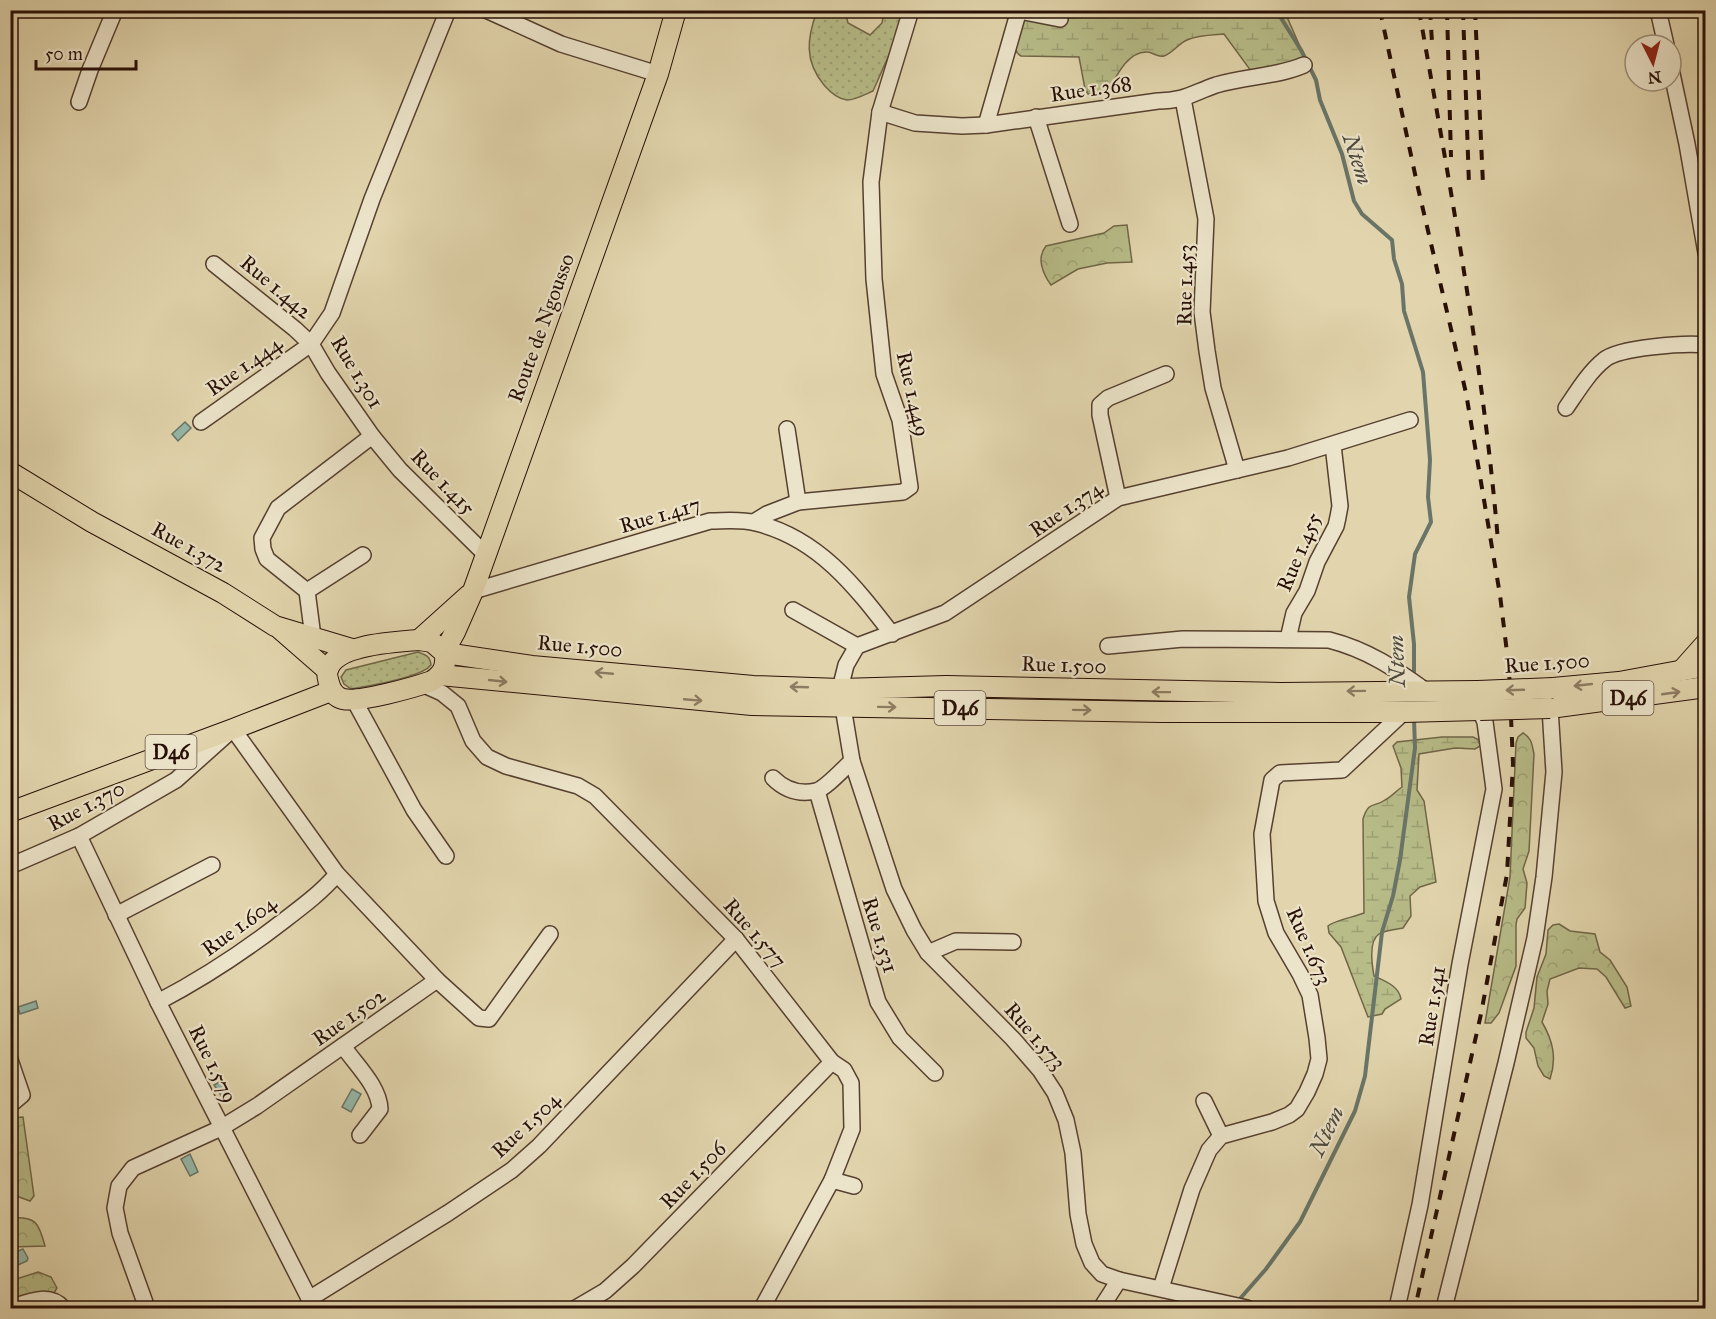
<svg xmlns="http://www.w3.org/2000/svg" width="1716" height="1319" viewBox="0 0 1716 1319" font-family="'IM FELL Great Primer',serif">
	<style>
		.grass { fill: url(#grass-dots); stroke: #706647; stroke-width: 1.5 }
		.forest { fill: url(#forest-crowns); stroke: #706647; stroke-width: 1.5 }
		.wetland { fill: url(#wetland-marsh); stroke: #706647; stroke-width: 1.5 }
		.water { fill: #95b9a9; stroke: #697568; stroke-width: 1.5 }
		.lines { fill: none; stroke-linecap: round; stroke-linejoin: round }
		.stream { stroke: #697568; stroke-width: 4 }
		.minor-casing { stroke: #564030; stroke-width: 18 }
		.major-casing { stroke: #280f06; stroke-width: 22 }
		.minor { stroke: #ece4ca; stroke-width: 15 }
		.major { stroke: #e2d5ad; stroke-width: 20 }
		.rail { stroke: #280f06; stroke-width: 4; stroke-dasharray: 10 10; stroke-linecap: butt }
		.major-bridge-casing { stroke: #280f06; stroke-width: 22; stroke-linecap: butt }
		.major-bridge { stroke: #e2d5ad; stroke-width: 20 }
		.oneway { stroke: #8e7c62 }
		.labels { text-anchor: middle; stroke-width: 4.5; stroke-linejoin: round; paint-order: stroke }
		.shield { fill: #ece4ca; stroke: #634f41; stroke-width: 1.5 }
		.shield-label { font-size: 20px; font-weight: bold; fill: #280f06 }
		.street-label { font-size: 21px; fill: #280f06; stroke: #ece4ca }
		.water-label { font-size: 22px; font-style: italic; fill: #4e4a3f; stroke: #ece4ca }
	</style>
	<defs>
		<pattern id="grass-dots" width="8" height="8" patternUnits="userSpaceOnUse" patternTransform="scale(1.5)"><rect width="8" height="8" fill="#b7bc88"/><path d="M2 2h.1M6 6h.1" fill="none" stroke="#9da074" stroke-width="1.8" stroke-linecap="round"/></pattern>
		<pattern id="forest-crowns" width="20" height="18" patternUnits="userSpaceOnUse" patternTransform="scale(1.5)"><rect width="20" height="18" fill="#b7bc88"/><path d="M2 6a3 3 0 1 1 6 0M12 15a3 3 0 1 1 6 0" fill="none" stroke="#9da074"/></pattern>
		<pattern id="wetland-marsh" width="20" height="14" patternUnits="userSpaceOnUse" patternTransform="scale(1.5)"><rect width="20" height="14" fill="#b7bc88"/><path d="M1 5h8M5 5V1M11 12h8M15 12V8" fill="none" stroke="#9da074"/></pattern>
	</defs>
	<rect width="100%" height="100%" fill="#e2d5ad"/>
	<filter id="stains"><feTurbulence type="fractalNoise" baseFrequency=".00333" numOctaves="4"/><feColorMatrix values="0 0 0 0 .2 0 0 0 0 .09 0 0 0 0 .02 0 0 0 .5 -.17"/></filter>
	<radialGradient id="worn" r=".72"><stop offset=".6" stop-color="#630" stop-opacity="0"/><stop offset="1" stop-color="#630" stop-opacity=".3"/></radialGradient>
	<g class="grass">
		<path d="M817 11H845L848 23 870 35 882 23 884 11H904L893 46 873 91C866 94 855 100 847 100 837 99 830 92 824 85 804 61 807 38 817 11Z"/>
		<path d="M418 652C426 655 430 656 431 665 421 678 369 686 351 689L344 684 341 677 346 670Z"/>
		<polygon points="888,694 1127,701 1495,701 1217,705 1000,699 873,698"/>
	</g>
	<g class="forest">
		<path d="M1127 225 1132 262 1107 263 1078 269 1051 285C1043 274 1036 258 1046 246L1104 233 1114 226Z"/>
		<path d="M1523 733C1532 738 1532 745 1534 754L1529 851 1523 869 1527 883 1525 908 1517 919 1516 925V966L1499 1013 1491 1023H1485L1510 877 1516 743 1518 737Z"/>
		<path d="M1559 924 1570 931 1595 934 1600 952 1610 960 1627 987 1631 1006 1625 1008 1606 977 1597 969 1579 968 1550 979 1547 991 1548 1004 1542 1022C1553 1041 1557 1058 1550 1079L1544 1076 1538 1066 1534 1048 1526 1038V1032L1534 1008 1537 977 1546 954 1548 930 1553 925Z"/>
		<polygon points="23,1117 34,1196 30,1201 11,1194 11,1118"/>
		<path d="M11 1218C36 1216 39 1223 45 1246L11 1247Z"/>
		<polygon points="38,1272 51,1277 57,1288 54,1293 11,1308 10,1281"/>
	</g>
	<g class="wetland">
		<path d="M1114 10H1284L1305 58 1289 65 1251 71 1224 34C1212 35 1198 35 1187 40 1179 43 1173 53 1164 56 1158 58 1153 52 1147 52 1127 51 1115 79 1107 93L1088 94 1085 89 1079 57 1021 56C1007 48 1019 24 1023 11Z"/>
		<path d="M1442 737H1473L1479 740 1480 746 1475 749 1455 748 1419 754 1417 790 1424 801 1436 882 1420 887 1410 896 1411 916 1403 928C1396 929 1385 930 1379 934 1368 941 1372 965 1374 976 1385 981 1399 986 1401 999L1385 1009 1382 1014 1368 1017 1341 947 1329 933 1328 926C1333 921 1354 917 1364 913L1363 819C1369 800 1374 808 1385 800 1391 797 1396 791 1402 787L1401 768 1393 746 1397 742Z"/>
	</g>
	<g class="water">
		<polygon points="185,422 191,428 178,441 172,434"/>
		<polygon points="36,1001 38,1008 20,1014 18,1007"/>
		<polygon points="223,1080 232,1095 224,1100 214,1085"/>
		<polygon points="352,1089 361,1094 351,1112 342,1107"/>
		<polygon points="190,1154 198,1172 190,1176 181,1159"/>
		<polygon points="23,1249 28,1258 27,1261 11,1268 11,1254"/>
	</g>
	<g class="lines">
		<g class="stream">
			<polyline points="1276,10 1301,50 1316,80 1320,100 1342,154 1354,201 1362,214 1392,240 1394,259 1402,284 1404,311 1423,372 1430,460 1428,497 1431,522 1415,554 1409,597 1414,644 1414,678"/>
			<polyline points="1238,1301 1266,1269 1300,1222 1355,1111 1365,1076 1382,932 1393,896 1400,860 1415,748 1414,719"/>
		</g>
		<g class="minor-casing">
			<g id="minor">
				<polyline points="486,10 561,44 658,74"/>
				<polyline points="1658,10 1666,45"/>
				<polyline points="1019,11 1060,19"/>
				<polyline points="1671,69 1687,144 1706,253"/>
				<polyline points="1183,99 1206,219 1202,312 1207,351 1213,388 1237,470"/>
				<polyline points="79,102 90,70 115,10"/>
				<path d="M880 112 915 123 962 126 986 125 1158 101C1184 101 1193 93 1216 85 1245 76 1276 77 1304 65"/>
				<polyline points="1036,117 1070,224"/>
				<polyline points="986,125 1019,10"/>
				<path d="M1566 408C1577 392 1589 372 1604 360 1619 347 1685 343 1706 345"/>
				<polyline points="201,422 311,344 295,329 214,264"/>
				<polyline points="787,429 798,502"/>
				<polyline points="372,436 400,470 486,555"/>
				<polyline points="1118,498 1100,415 1100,405 1108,398 1166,374"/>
				<polyline points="754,522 767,514 798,502 903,492 910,487 900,420 884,374 874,279 871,182 880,112 911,10"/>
				<polyline points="307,591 363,555"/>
				<path d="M473 591 710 521C725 521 741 519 756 523 818 538 855 586 892 634"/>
				<polyline points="793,610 857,646"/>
				<polyline points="313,637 307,591 267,559 263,549 262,538 278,508 372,436 328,373 311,344 332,313 372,199 448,10"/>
				<polyline points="1288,639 1294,613 1307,591 1317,562 1336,526 1338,517 1340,506 1333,445"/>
				<path d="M1108 646 1183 639 1329 640C1368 650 1394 668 1426 691"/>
				<polyline points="422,684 442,693 458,706 473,741 487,757 506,766 578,786 595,796 736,939 832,1062 844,1070 851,1083 852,1129 832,1180 762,1308"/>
				<polyline points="354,700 414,810 446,856"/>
				<path d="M773 778C784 789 798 795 816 791 825 789 844 768 852 761"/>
				<polyline points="817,791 878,1002 900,1038 935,1073"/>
				<polyline points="79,836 158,1002 314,1308"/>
				<polyline points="10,866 79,836 176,780 233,729 337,874 437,980 257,1106 221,1128 133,1168 119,1186 115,1208 120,1233 147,1308"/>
				<polyline points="116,915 212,865"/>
				<polyline points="928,953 956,941 1013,942"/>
				<polyline points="437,980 479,1018 489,1019 550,934"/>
				<path d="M158 1002C202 979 239 955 278 925 299 909 320 894 337 874"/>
				<path d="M343 1046C356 1065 379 1086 380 1109L360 1135"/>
				<polyline points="10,1060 22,1095 10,1105"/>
				<polyline points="1204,1101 1221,1136"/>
				<polyline points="832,1180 854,1186"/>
				<polyline points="1161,1288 1192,1189 1209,1150 1221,1136 1272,1122 1289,1115 1297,1109 1307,1092 1315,1074 1319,1059 1317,1038 1310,995 1300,974 1276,933 1266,901 1262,834 1272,780 1280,773 1342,770 1404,712"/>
				<polyline points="309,1299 448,1213 512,1170 539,1146 736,939"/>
				<path d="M10 1308C28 1302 49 1292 63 1308"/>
				<polyline points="576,1308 605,1291 633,1266 832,1062"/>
				<polyline points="1101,1308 1119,1280"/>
				<polyline points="1247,1308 1119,1280 1102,1274 1092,1263 1084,1244 1078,1214 1073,1153 1066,1120 1055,1093 1040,1070 1013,1039 928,953 914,930 894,889 852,761 840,689 846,665 857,646 945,613 1118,498 1288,458 1410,420"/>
				<polyline points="1397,1308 1420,1205 1460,964 1494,789 1485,722 1480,710"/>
				<polyline points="1444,1308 1506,1063 1535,938 1544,877 1554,772 1550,708"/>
			</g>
		</g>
		<g class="major-casing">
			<g id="major">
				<polyline points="10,472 92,522 223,593 275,626 352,649"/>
				<polyline points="280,629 327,670"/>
				<path d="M419 640 432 642 445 653C446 666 444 673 432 681 415 687 359 703 343 699 335 697 331 691 329 683 328 679 326 674 328 670 335 644 396 642 419 640Z"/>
				<polyline points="419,640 469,595"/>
				<polyline points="444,652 455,632 473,591 658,74 676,10"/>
				<polyline points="445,653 532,666 753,686 840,689 946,686 1281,693 1478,691"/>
				<polyline points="1682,670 1706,643"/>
				<polyline points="440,675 752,705 1162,712 1404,712 1480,710"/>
				<polyline points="1553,688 1619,682 1706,666"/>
				<polyline points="1550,708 1706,687"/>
				<polyline points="10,812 233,729 331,691"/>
			</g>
		</g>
		<use href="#minor" class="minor"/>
		<use href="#major" class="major"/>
		<g class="rail">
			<polyline points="1380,10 1418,188 1466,393 1500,595 1509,669 1513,764 1507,874 1481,1014 1415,1308"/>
			<path d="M1419 10C1450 186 1483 363 1498 541"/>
			<polyline points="1430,10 1432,42"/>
			<polyline points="1447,10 1451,157"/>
			<polyline points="1463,10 1469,185"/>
			<polyline points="1475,10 1483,184"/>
		</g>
		<g class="major-bridge-casing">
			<g id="major-bridge">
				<polyline points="1478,691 1553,688"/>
				<polyline points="1480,710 1550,708"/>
			</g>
		</g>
		<use href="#major-bridge" class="major-bridge"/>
	</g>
	<defs><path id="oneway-shaft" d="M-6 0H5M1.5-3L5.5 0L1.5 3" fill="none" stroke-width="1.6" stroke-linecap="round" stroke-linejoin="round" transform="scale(1.5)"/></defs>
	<g class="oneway">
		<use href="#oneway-shaft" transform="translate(604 673) rotate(-175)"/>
		<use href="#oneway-shaft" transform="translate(498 681) rotate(6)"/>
		<use href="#oneway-shaft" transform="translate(1583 685) rotate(174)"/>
		<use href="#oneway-shaft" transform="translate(799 687) rotate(-178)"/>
		<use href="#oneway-shaft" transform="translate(1515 690) rotate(178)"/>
		<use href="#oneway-shaft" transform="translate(1356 691) rotate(179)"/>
		<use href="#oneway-shaft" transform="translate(1161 692) rotate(-179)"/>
		<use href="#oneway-shaft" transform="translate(1671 693) rotate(-8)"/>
		<use href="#oneway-shaft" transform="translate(693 700) rotate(5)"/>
		<use href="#oneway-shaft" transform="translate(887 707) rotate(1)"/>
		<use href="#oneway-shaft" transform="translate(1082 710) rotate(1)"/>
	</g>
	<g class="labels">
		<g class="shield">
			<rect x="1602.5" y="681" width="51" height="34" rx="4.5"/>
			<rect x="934.5" y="691" width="51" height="34" rx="4.5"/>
			<rect x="145.5" y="735" width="51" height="34" rx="4.5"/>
		</g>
		<g class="shield-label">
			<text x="1628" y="705">D46</text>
			<text x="960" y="715">D46</text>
			<text x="171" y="759">D46</text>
		</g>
		<g class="street-label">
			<text transform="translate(1091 89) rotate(-8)" y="7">Rue 1.368</text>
			<text transform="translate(1185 285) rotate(-89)" y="7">Rue 1.453</text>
			<text transform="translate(276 287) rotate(40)" y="7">Rue 1.442</text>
			<text transform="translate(541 328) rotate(-70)" y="7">Route de Ngousso</text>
			<text transform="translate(244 366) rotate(-35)" y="7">Rue 1.444</text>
			<text transform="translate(357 372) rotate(59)" y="7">Rue 1.301</text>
			<text transform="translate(913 394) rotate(77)" y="7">Rue 1.449</text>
			<text transform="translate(443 482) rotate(46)" y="7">Rue 1.415</text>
			<text transform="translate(1066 509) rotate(-34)" y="7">Rue 1.374</text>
			<text transform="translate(660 515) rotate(-16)" y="7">Rue 1.417</text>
			<text transform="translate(189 547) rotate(29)" y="7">Rue 1.372</text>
			<text transform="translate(1299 552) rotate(-67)" y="7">Rue 1.455</text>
			<text transform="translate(580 646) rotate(5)" y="7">Rue 1.500</text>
			<text transform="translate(1547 663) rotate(-4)" y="7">Rue 1.500</text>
			<text transform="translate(1064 665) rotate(2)" y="7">Rue 1.500</text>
			<text transform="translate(86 806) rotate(-28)" y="7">Rue 1.370</text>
			<text transform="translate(239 926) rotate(-36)" y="7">Rue 1.604</text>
			<text transform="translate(755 933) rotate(49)" y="7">Rue 1.577</text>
			<text transform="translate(880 935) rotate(73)" y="7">Rue 1.531</text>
			<text transform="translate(1309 946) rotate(66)" y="7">Rue 1.673</text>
			<text transform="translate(1432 1006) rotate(-81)" y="7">Rue 1.541</text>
			<text transform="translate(349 1017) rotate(-35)" y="7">Rue 1.502</text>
			<text transform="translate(1035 1036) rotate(49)" y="7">Rue 1.573</text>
			<text transform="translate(213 1064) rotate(64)" y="7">Rue 1.579</text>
			<text transform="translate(526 1125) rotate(-43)" y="7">Rue 1.504</text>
			<text transform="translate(693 1175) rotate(-46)" y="7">Rue 1.506</text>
		</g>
		<g class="water-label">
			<text transform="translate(1358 159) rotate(72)" y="8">Ntem</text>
			<text transform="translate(1396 661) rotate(-92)" y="8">Ntem</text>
			<text transform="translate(1326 1131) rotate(-64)" y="8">Ntem</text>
		</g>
	</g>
	<rect width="1716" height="1319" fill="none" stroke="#e2d5ad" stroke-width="36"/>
	<rect x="12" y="12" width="1692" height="1295" fill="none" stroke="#280f06" stroke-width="3"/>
	<rect x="18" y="18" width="1680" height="1283" fill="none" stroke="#280f06" stroke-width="1.5"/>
	<g transform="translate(1653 63) rotate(174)"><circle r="28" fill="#ece4ca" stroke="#9e8f7c" stroke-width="1.5"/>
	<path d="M0-4.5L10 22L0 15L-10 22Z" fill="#8f2418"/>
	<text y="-9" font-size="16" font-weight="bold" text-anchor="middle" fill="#280f06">N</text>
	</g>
	<path d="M36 60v9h100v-9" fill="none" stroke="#280f06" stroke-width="3"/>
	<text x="45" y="60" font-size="18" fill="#280f06" stroke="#ece4ca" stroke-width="4.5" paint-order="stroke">50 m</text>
	<rect width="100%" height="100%" filter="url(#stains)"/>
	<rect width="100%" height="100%" fill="url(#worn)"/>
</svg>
